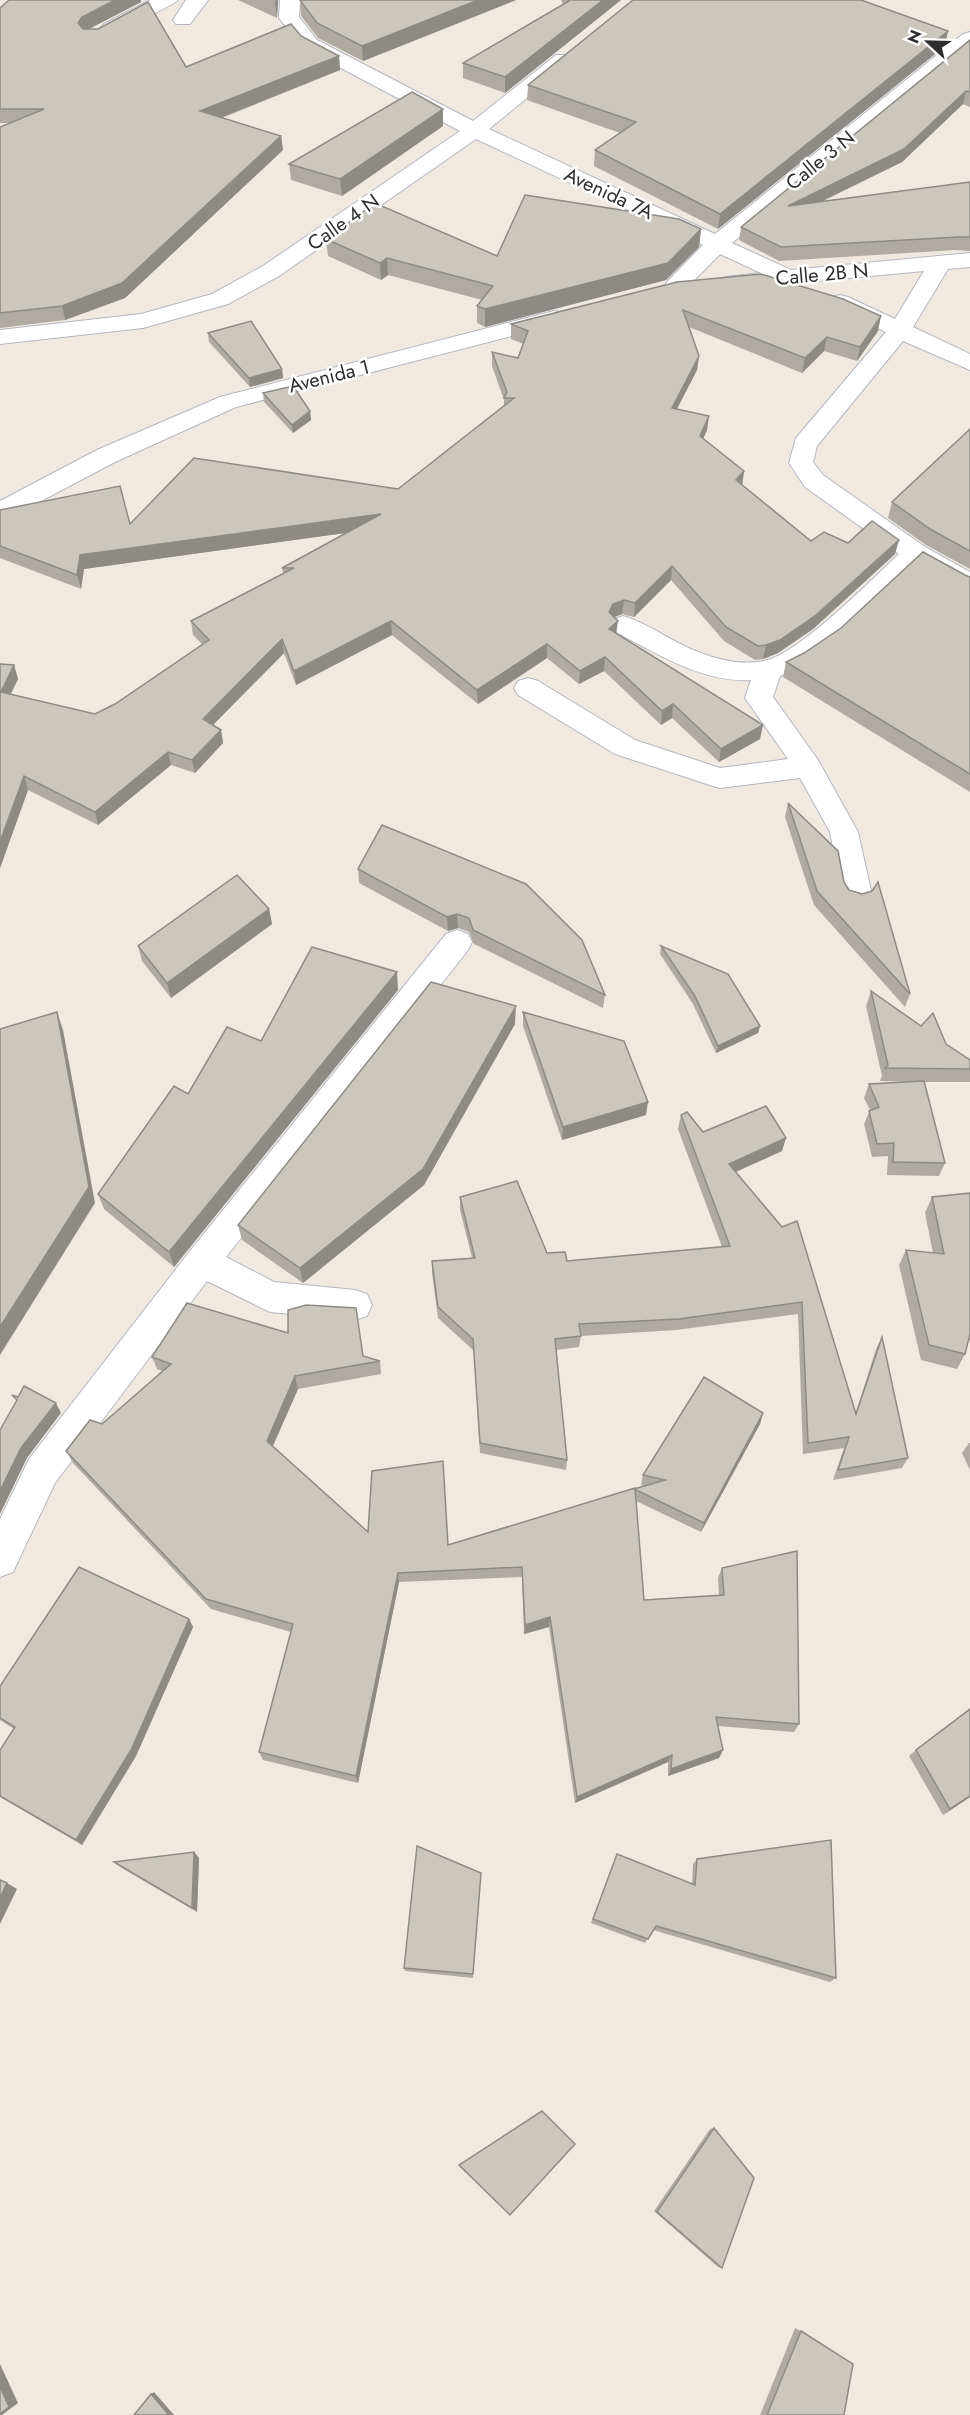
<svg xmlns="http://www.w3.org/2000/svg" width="970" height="2415" viewBox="0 0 970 2415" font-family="Jost,sans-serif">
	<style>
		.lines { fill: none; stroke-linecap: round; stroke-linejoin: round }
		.minor-casing { stroke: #b4b7c1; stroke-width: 2 }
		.minor { fill: #fff; fill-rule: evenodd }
		.wall { fill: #afaba4 }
		.shaded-wall { fill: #8e8b86 }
		.building { fill: #cbc7bf; stroke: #8e8b86; stroke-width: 1.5 }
		.labels { text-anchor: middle; stroke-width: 5; stroke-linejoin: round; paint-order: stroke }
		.far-street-label { font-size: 20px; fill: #2e2e2e; stroke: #fff }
	</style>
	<rect width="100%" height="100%" fill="#efe9e1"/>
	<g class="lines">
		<g class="minor-casing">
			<g id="minor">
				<path d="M150 0H178C175 4 127 27 118 32H104L101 28 104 24Z"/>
				<polygon points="186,0 208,0 190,24 176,24 173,20"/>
				<path d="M280 0H300L299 17 317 40 473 121 556 55H570L573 59 570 63 489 129 715 234 963 34 970 32V48L732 243 791 270 970 253V267L948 269 913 327 970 354V370L903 341 817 446 813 462 823 475 925 547 970 572V592L961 589 918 565C875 605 834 654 780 676L773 697 818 760 858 832 872 895 867 903 857 906 847 903 842 895 830 832 800 778 720 788 710 785 615 754 518 695 514 688 518 681 528 678 538 681 635 740 720 768 788 759 745 698 751 680C702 683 656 653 614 631L610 625 614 619 623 616C651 624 674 644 701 653 721 661 743 665 764 661 799 654 871 580 899 554L805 487 789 463 796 438 886 332 832 307 829 302 832 297 840 295 848 297 895 319 924 271 733 289 725 287 722 282 725 277 761 273 720 254 683 292 675 294 667 292 664 287 667 282 703 245 476 139 279 276 228 304 143 328 0 344V330L141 314 212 294 263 266 460 131 303 48 279 18Z"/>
				<polygon points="554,311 562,313 565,318 562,323 236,407 115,462 9,518 0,520 0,501 97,450 220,397"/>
				<polygon points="457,930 468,934 472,942 468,950 226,1257 274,1282 355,1290 367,1294 372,1305 367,1316 355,1320 270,1312 207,1281 55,1483 13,1572 0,1577 0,1519 29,1459 190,1251 446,934"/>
			</g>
		</g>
		<use href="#minor" class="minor"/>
	</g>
	<g class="wall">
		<polygon points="238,0 278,0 277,18"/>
		<polygon points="300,0 516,0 363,61 318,38 301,16"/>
		<polygon points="561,0 621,0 505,93 463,78 463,63 563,4"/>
		<polygon points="141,2 89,29 186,67 301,36 339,56 340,70 222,118 281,136 283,150 125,298 65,320 0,328 0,127 10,123 0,123 0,8"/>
		<polygon points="948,31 945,46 718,229 594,166 595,150 620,133 527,100 528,85"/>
		<polygon points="970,40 970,107 963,104 902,162 822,201 970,182 970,251 955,250 779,261 739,240 741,227"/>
		<polygon points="443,126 342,196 291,180 289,164"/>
		<polygon points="701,229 699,247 666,280 485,327 477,323 477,306 482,300 388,275 381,280 328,256 326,239 497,256"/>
		<polygon points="677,282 878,331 857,361 824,351 802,373 689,327 699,356 697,370 677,409 707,430 703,439 744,471 742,485 811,541 848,543 895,554 813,629 778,653 763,659 755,660 724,641 671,580 634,617 622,614 614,617 617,634 760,739 719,762 672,718 661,725 604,671 579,684 547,658 478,704 392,635 296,685 284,653 213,725 221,730 223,743 195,773 171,765 98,825 28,790 0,868 0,664 14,665 18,679 11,694 95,714 115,704 202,644 193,635 191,621 283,574 282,568 345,533 84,569 81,589 0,558 0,510 130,524 398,489 504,405 504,400 492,366 492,352 518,358 523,344 511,339 511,324"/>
		<polygon points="208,333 282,369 283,378 250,387 209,342"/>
		<polygon points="263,393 310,411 311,420 293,433 264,402"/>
		<polygon points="970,429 970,569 926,545 888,518 892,502"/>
		<polygon points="965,575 970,577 970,792 783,677 786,662"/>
		<polygon points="788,803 844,882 910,994 905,1007 814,905 785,817"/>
		<polygon points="358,869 582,940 605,995 603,1008 474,944 469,932 458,928 448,931 359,883"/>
		<polygon points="269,909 272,924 171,998 142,961 138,946"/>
		<polygon points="661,946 760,1026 758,1033 716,1053 693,1004 660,954"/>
		<polygon points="398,990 174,1267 104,1209 98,1194 188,1094 261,1041"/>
		<polygon points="871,991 970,1060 970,1082 924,1082 945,1163 939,1176 887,1175 888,1156 872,1157 864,1124 870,1110 864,1098 869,1084 911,1082 880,1081 882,1076 866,1006"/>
		<polygon points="523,1012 646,1115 562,1140 523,1026"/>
		<polygon points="515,1024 424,1185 303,1283 242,1240 238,1225"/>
		<polygon points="681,1115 703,1132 782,1151 736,1172 782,1227 856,1412 876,1349 882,1337 908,1458 902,1468 833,1480 844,1448 803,1454 798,1314 676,1330 581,1336 579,1347 556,1350 567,1460 566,1470 480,1453 474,1351 438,1318 432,1273 432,1261 472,1258 460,1210 460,1197 547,1253 567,1261 722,1247 678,1129"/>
		<polygon points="970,1193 970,1340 968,1340 965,1354 957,1369 921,1360 899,1265 906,1250 933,1253 925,1213 932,1197"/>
		<polygon points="363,1356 380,1361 381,1374 298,1389 273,1446 368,1532 448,1545 645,1486 641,1485 643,1475 763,1413 760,1424 701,1532 636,1501 644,1600 719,1595 718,1578 722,1568 799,1724 794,1732 718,1726 723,1750 719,1758 668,1776 668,1762 575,1803 549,1627 524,1634 522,1577 399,1582 358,1783 263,1760 259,1752 291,1632 211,1609 73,1463 66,1451 102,1424 162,1371 157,1369 152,1357"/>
		<polygon points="969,1443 970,1443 970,1470 962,1453"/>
		<polygon points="189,1619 193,1627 136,1756 82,1845 0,1797 0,1750 14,1729 0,1720 0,1686"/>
		<polygon points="916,1750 970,1797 943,1815 909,1756"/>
		<polygon points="194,1852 199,1858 197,1912 120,1867 114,1862"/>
		<polygon points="617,1854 692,1884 693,1864 697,1859 836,1978 830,1982 653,1930 645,1943 591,1923"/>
		<polygon points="481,1873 473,1978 405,1971 404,1968"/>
		<polygon points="714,2128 722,2268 718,2267 654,2211 710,2129"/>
		<polygon points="795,2328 801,2331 844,2415 760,2415"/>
	</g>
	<g class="shaded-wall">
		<polygon points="115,0 141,0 141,2 85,31 78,23 82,17"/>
		<polygon points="276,0 278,0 277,18 275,2"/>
		<polygon points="478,0 516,0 363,61 362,46"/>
		<polygon points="603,0 621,0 505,93 505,77"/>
		<polygon points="948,31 945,46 718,229 720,214"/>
		<polygon points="339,56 340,70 202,125 200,111"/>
		<polygon points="966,91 963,104 902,162 786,219 788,206"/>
		<polygon points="443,109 443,126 342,196 340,179"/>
		<polygon points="281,136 283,150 125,298 65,320 62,306"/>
		<polygon points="701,229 699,247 666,280 485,327 485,309"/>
		<polygon points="387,258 388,275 381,280 380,263"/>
		<polygon points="881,316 878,331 857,361 860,347"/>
		<polygon points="827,337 824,351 802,373 805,358"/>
		<polygon points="699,356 697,370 670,422 672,408"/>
		<polygon points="282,369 283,378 250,387 249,378"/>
		<polygon points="310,411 311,420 293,433 292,425"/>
		<polygon points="709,416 707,430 698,450 700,436"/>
		<polygon points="744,471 742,486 736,480"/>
		<polygon points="381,514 382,528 84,569 81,589 77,575 80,555"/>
		<polygon points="899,540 895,554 813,629 778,653 763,659 766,645"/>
		<polygon points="672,566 671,580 634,617 635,603"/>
		<polygon points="624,600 622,614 612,618 609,612 613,604"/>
		<polygon points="391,621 392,635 296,685 294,671"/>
		<polygon points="618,621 616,635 609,629"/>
		<polygon points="282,639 284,653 205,733 203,719"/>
		<polygon points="547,644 547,658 478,704 477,690"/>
		<polygon points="605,657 604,671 579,684 580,671"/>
		<polygon points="14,665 18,679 5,705 1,692"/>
		<polygon points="673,704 672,718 661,725 662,711"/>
		<polygon points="763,725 760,739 719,762 721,749"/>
		<polygon points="221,730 223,743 195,773 192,760"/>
		<polygon points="168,752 171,765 98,825 95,812"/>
		<polygon points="24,776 28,790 0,868 0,842"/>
		<polygon points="269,909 272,924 171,998 167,983"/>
		<polygon points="457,914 458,928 448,931 447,917"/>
		<polygon points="397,972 398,990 174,1267 169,1252"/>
		<polygon points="516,1006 515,1024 424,1185 303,1283 300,1268"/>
		<polygon points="57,1012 63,1030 95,1203 0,1355 0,1327"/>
		<polygon points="760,1026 758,1033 716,1053 718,1046"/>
		<polygon points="648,1102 646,1115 562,1140 563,1127"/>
		<polygon points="786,1138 782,1151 726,1176 729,1164"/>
		<polygon points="295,1376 298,1389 270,1452 267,1441"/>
		<polygon points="56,1403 61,1413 27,1458 0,1514 0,1491 21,1448"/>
		<polygon points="763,1413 760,1424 701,1532 704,1523"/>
		<polygon points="398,1573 399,1582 358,1783 356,1776"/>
		<polygon points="550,1617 549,1627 524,1634 525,1625"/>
		<polygon points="189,1619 193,1627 136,1756 82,1845 76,1840"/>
		<polygon points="723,1750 719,1758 668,1776 671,1769"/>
		<polygon points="672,1755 668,1762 575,1803 577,1797"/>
		<polygon points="970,1796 970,1797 943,1815 950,1809"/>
		<polygon points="194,1852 199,1858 197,1912 192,1908"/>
		<polygon points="7,1883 17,1889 0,1924 0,1898"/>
		<polygon points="0,2364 18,2403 2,2415 0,2415"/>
		<polygon points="154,2392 174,2415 169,2415 151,2394"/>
	</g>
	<g class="building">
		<polygon points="9,0 115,0 82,17 78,23 83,29 98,29 148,2 186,67 291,24 301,36 339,56 200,111 281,136 122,283 62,306 0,313 0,127 44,109 0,109 0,8"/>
		<polygon points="300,0 478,0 362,46 317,23"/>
		<polygon points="569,0 603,0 505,77 463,63 569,1"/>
		<polygon points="633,0 861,0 948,31 720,214 595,150 636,122 528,85"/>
		<polygon points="970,40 970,92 966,91 904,149 788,206 970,182 970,237 958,237 781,247 741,227"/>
		<polygon points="412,92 443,109 340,179 289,164"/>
		<polygon points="525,195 679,219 701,229 668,263 485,309 477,306 493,286 387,258 380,263 326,239 375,203 497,256"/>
		<polygon points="761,274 843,299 881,316 860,347 827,337 805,358 683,310 699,356 672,408 709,416 700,436 744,471 736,480 811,541 824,532 848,543 872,521 899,540 816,615 780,640 766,645 758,646 726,627 672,566 635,603 624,600 613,604 609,612 618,621 609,629 763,725 721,749 673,704 662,711 605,657 580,671 547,644 477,690 391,621 294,671 282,639 203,719 221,730 192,760 168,752 95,812 24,776 0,842 0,664 14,665 1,692 95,714 115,704 209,640 191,621 294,568 282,568 381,514 80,555 77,575 0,546 0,510 120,486 130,524 194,458 398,489 514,398 504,398 507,392 492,352 518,358 528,331 511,324 677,282"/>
		<polygon points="251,321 282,369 249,378 208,333"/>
		<polygon points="293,386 310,411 292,425 263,393"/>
		<polygon points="970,429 970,551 930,529 892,502"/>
		<polygon points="923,552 965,575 970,577 970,774 786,662 804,653 841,628"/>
		<polygon points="788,803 838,851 844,882 849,890 862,894 872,891 878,882 910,994 817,891"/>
		<polygon points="382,825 526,884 582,940 605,995 473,930 469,918 457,914 447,917 358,869"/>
		<polygon points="237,875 269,909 167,983 138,946"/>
		<polygon points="661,946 728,974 760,1026 718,1046 695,996"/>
		<polygon points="312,947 397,972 169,1252 98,1194 174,1086 188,1094 227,1027 261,1041"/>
		<polygon points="431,982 516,1006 423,1169 300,1268 238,1225"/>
		<polygon points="871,991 921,1026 933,1013 946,1044 970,1060 970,1069 885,1068 888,1065"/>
		<polygon points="57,1012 89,1187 0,1327 0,1029"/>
		<polygon points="523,1012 624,1041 648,1102 563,1127"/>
		<polygon points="924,1081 945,1163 893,1162 894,1143 877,1144 869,1111 879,1107 869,1084"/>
		<polygon points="766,1106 786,1138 729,1164 782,1227 797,1221 856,1414 882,1337 908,1458 838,1470 849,1437 808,1443 802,1302 679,1319 579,1324 581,1336 555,1339 567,1460 480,1443 473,1339 438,1307 432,1261 475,1258 460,1197 517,1181 547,1253 565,1252 567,1261 730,1246 681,1115 687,1112 703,1132"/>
		<polygon points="970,1193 970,1334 965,1354 929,1345 906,1250 944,1254 932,1197"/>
		<polygon points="187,1303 288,1333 288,1310 306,1305 356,1308 363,1356 380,1361 295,1376 267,1441 368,1532 372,1471 443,1461 448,1545 635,1488 644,1600 724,1595 722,1568 797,1551 799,1724 716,1717 723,1750 671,1769 672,1755 577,1797 550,1617 525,1625 522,1567 398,1573 356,1776 259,1752 293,1624 206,1599 66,1451 90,1420 102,1424 171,1364 152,1357"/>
		<polygon points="704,1377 763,1413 704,1523 634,1489 665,1480 643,1475"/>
		<polygon points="24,1386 56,1403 21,1448 0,1491 0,1430 17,1400 12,1395 18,1397"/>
		<polygon points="79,1567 189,1619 131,1750 76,1840 0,1796 0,1750 15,1727 0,1718 0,1686"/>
		<polygon points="970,1709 970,1796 950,1809 916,1750"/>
		<polygon points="831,1840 836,1978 656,1926 648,1939 593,1919 617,1854 695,1885 697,1859"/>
		<polygon points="417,1846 481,1873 473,1974 404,1968"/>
		<polygon points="194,1852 192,1908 114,1862"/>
		<polygon points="0,1880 7,1883 0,1898"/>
		<polygon points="542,2111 575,2144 510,2215 459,2165"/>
		<polygon points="714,2128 754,2178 722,2268 657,2212"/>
		<polygon points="801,2331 853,2364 844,2415 767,2415"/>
		<polygon points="0,2386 9,2407 0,2414"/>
		<polygon points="151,2394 169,2415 134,2415"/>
	</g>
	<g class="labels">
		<g class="far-street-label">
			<text transform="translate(820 160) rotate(-39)" y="7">Calle 3 N</text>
			<text transform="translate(609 193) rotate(25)" y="7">Avenida 7A</text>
			<text transform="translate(343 222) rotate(-35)" y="7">Calle 4 N</text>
			<text transform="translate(822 274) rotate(-5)" y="7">Calle 2B N</text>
			<text transform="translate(329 376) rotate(-14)" y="7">Avenida 1</text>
		</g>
	</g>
	<g transform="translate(928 42) rotate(292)" stroke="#ffffff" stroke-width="4.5" paint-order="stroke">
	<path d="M0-4.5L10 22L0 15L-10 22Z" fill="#2e2e2e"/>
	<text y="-9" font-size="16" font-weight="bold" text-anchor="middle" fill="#2e2e2e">N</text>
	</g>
</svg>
